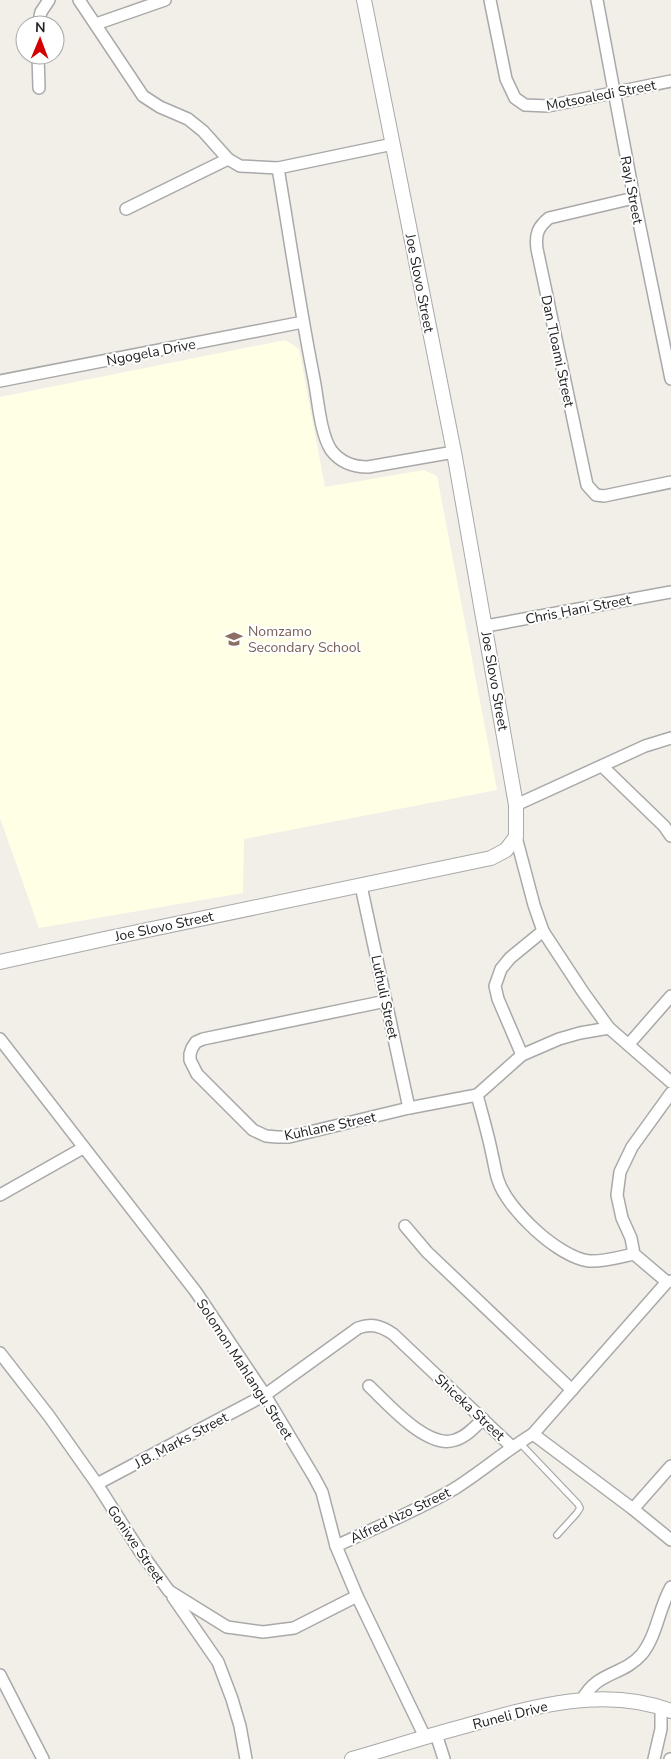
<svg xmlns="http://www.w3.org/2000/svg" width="671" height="1759" viewBox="0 0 671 1759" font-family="'Nunito Sans',sans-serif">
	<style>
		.education { fill: #ffffe5 }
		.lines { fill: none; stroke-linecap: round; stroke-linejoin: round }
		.service-casing { stroke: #a9a9a9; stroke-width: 8 }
		.minor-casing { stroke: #a9a9a9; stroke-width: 14 }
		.tertiary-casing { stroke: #a9a9a9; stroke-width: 16 }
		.service { stroke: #fff; stroke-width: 5.5 }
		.minor { stroke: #fff; stroke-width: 11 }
		.tertiary { stroke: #fff; stroke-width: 14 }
		.labels { text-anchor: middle; stroke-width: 4; stroke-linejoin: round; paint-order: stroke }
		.street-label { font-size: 14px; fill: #222; stroke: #fff }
		.education-label { font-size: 14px; fill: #785e54; stroke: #fff; text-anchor: start }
	</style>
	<rect width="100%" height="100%" fill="#f2efe9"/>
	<polygon class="education" points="285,340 299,349 325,487 424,470 437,476 497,790 244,839 243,893 39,928 0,818 0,397"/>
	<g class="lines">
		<g class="service-casing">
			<polyline id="service" points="519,1442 578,1504 580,1508 577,1513 557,1535"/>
		</g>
		<g class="minor-casing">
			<g id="minor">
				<polyline points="79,0 143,96 160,107 188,119 203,131 228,159 240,166 278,168"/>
				<polyline points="490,0 506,79 515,98 525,105 548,106 671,81"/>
				<polyline points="597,0 634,198 671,379"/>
				<polyline points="96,24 165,0"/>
				<polyline points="38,25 41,12 49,0"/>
				<polyline points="38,55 39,88"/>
				<path d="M393 144 278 168C290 239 300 309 314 379 318 399 320 433 331 450 340 462 354 467 368 467L454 452"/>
				<path d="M634 198 549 218C538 227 535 234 537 249L587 485 596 495 604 496 671 482"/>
				<polyline points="126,209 228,159"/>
				<polyline points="0,381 303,322"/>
				<polyline points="486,626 671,592"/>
				<polyline points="602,766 664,826 671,836"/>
				<polyline points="516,805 645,746 671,738"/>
				<polyline points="516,837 534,905 543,931 583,992 609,1028 671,1082"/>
				<polyline points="361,886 409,1108"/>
				<polyline points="386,1001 203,1039 196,1042 192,1048 190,1054 190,1060 197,1074 253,1130 266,1136 277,1137 289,1137 409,1108 477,1095 522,1055 559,1039 580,1033 609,1028"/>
				<polyline points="0,1039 196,1292 265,1395 314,1477 322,1492 336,1546 357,1596 425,1737"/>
				<polyline points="629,1044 671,996"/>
				<polyline points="522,1055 498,999 495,986 501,969 510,958 543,931"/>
				<path d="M477 1095C482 1114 488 1134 492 1154 494 1162 495 1171 498 1180 507 1209 558 1257 589 1261 603 1262 620 1257 634 1254"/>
				<polyline points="0,1195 83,1148"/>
				<polyline points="405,1226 427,1252 572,1390"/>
				<polyline points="667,1282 634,1254 631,1238 622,1218 617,1195 620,1172 632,1147 671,1093"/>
				<polyline points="0,1353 49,1416 97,1484 139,1550 169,1591 227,1627 263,1632 294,1628 357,1596"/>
				<path d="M369 1386C388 1404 428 1450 455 1440 466 1437 475 1427 483 1419"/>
				<polyline points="533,1434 633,1509 671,1540"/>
				<path d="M97 1484 265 1395 358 1328C372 1323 381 1326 393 1334L512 1447"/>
				<polyline points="633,1509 671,1466"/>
				<path d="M336 1546C375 1528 416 1511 454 1489 481 1472 505 1451 533 1434L667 1282 671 1281"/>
				<polyline points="173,1597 218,1662 232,1699 240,1726 246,1759"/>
				<polyline points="0,1675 43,1759"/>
				<path d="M582 1700C597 1671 623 1676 642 1654 657 1635 659 1608 671 1587"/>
				<polyline points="436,1734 444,1759"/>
				<polyline points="654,1759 661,1729 661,1708"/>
				<polyline points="670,1759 671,1759"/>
			</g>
		</g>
		<g class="tertiary-casing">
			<g id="tertiary">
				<polyline points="0,962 109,938 491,858 506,850 516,837 516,805 454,452 364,0"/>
				<path d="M352 1759C390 1748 427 1736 465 1726 531 1707 604 1685 671 1711"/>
			</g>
		</g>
		<use href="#service" class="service"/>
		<use href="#minor" class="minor"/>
		<use href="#tertiary" class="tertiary"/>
	</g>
	<defs>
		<g id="school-bare" transform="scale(1.35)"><path d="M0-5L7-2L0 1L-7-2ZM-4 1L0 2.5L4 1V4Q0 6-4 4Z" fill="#8d6e63" stroke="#fff" stroke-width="2.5" paint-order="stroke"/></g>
	</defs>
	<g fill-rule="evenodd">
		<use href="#school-bare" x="234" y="639"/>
	</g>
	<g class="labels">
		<g class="street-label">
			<text transform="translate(601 95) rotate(-11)" y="5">Motsoaledi Street</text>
			<text transform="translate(632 190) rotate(79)" y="5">Rayi Street</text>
			<text transform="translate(420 283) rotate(79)" y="5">Joe Slovo Street</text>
			<text transform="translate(558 351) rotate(78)" y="5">Dan Tloami Street</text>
			<text transform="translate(151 352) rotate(-11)" y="5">Ngogela Drive</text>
			<text transform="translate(578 609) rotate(-11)" y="5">Chris Hani Street</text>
			<text transform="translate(495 681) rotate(80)" y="5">Joe Slovo Street</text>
			<text transform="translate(164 926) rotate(-12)" y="5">Joe Slovo Street</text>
			<text transform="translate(385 997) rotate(78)" y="5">Luthuli Street</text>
			<text transform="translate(330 1126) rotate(-12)" y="5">Kuhlane Street</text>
			<text transform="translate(245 1369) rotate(57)" y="5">Solomon Mahlangu Street</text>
			<text transform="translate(470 1407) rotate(43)" y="5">Shiceka Street</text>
			<text transform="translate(181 1440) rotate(-28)" y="5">J.B. Marks Street</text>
			<text transform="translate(400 1515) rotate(-26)" y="5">Alfred Nzo Street</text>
			<text transform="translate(136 1544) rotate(56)" y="5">Goniwe Street</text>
			<text transform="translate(510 1715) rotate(-14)" y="5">Runeli Drive</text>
		</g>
		<g class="education-label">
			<text x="248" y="636">Nomzamo<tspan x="248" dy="16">Secondary School</tspan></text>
		</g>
	</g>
	<g transform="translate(40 40) rotate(1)"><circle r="24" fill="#ffffff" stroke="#a7a7a7"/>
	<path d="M0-4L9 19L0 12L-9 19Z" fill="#d40000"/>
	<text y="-8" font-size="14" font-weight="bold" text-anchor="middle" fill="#222222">N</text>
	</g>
</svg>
